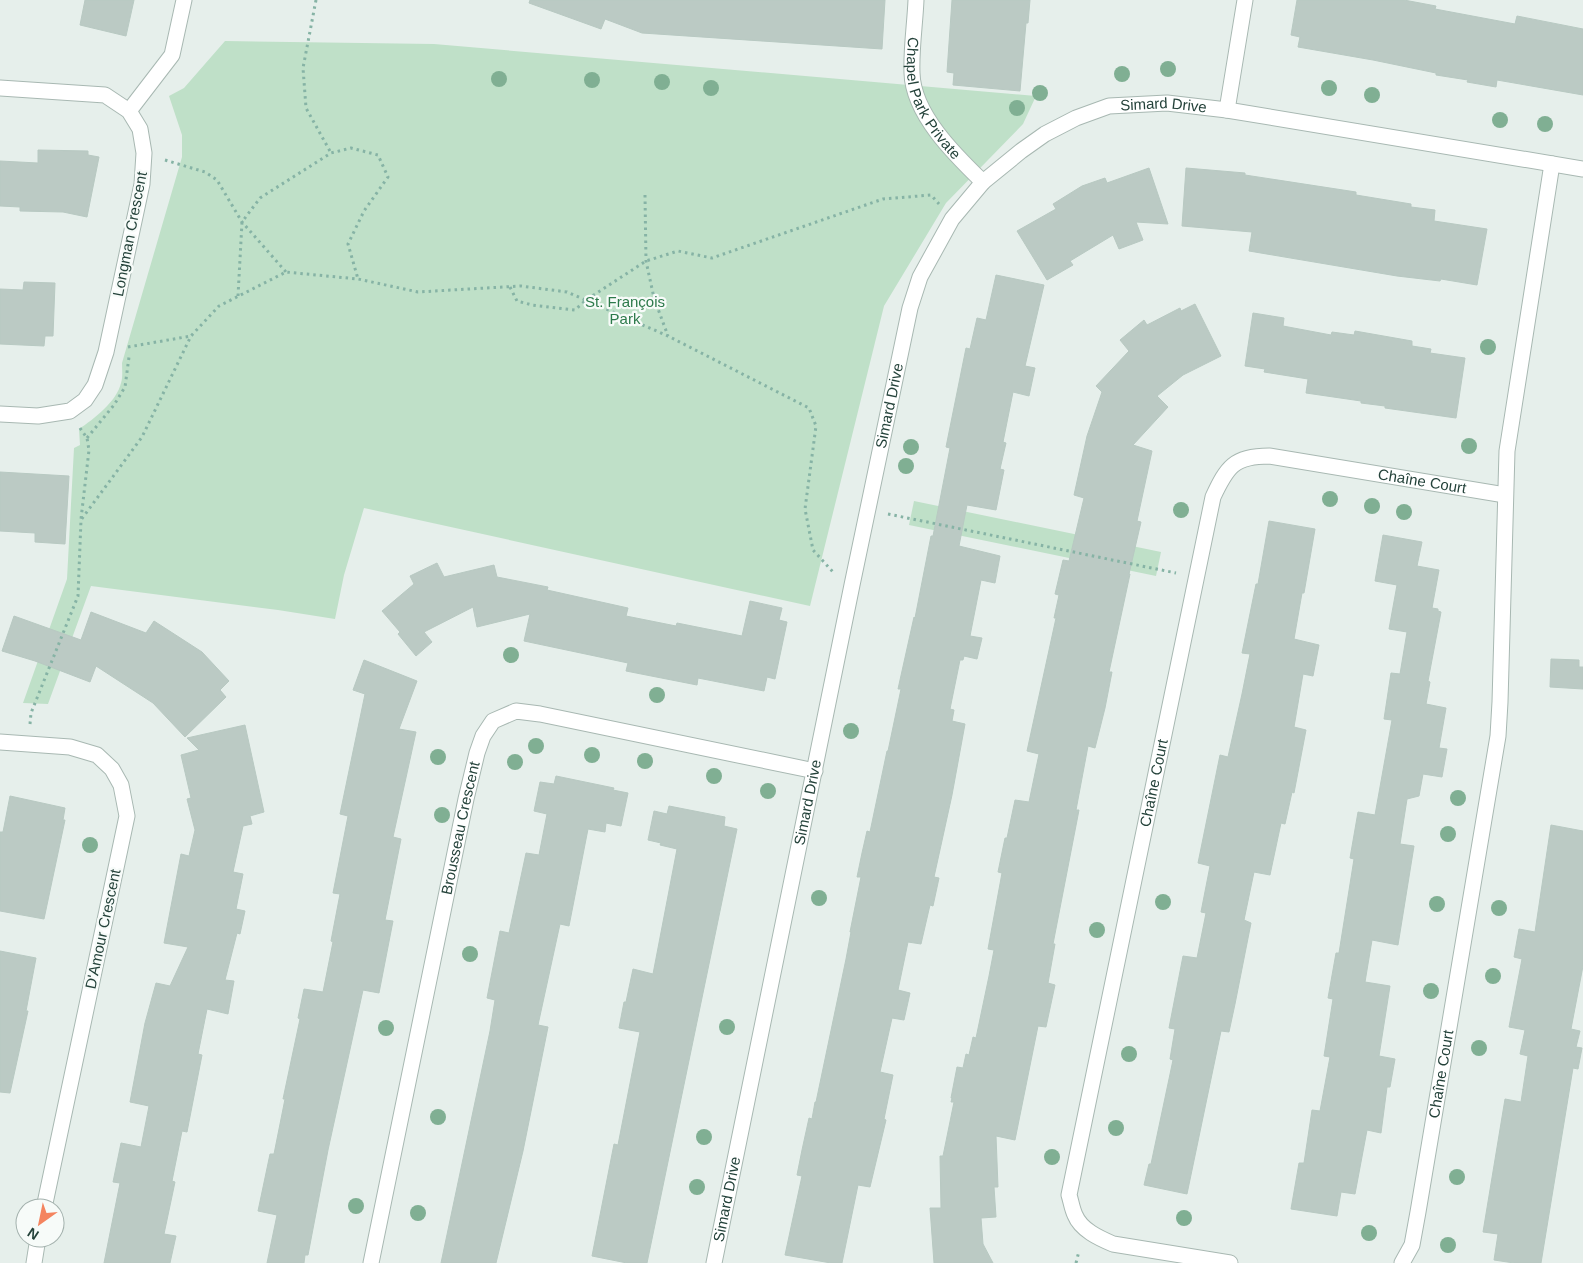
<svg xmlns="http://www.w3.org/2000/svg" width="1583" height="1263" viewBox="0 0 1583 1263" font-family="Arial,sans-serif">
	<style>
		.green { fill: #bfe0c8 }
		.building { fill: #bbcac4; stroke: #b8c9c2 }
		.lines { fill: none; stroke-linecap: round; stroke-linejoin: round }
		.minor-casing { stroke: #a8b8b2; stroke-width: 17 }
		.path { stroke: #86b3a5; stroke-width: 3; stroke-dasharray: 2.5 4; stroke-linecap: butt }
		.minor { stroke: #fff; stroke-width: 15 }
		.tree { fill: #80af93 }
		.labels { text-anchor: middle; stroke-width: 4.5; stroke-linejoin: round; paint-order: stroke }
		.street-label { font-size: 15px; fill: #24423a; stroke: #f7fbf9 }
		.park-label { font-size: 15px; fill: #2d7a4b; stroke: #f7fbf9 }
	</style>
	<rect width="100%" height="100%" fill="#e6efeb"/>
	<g class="green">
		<path d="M225 41 434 44 1036 96 1023 124 946 203 884 306 810 606 364 508 344 575 335 619 278 610 91 586 48 704 23 703 67 579 74 448 80 445 79 429C94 419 117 401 121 383 123 377 122 369 122 363L182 157V135L169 96 184 88Z"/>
		<polygon points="914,501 1161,552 1156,576 909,525"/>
	</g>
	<g class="building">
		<polygon points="85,0 134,0 126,36 80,25"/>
		<polygon points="530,0 885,0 882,49 642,33 605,19 601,29 529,3"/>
		<polygon points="952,0 1030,0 1028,23 1026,23 1020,91 953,85 954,73 947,72"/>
		<polygon points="1297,0 1404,0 1436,6 1435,9 1515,24 1517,16 1583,29 1583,95 1497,80 1496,87 1467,82 1468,80 1436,75 1436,73 1373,60 1298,47 1300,37 1291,35"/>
		<polygon points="38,150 88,151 88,155 99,157 87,217 63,212 20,211 20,207 0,206 0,161 38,163"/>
		<polygon points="1149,168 1168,224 1136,222 1143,240 1119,249 1113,235 1070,261 1073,265 1047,280 1017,231 1056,209 1053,204 1082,186 1105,178 1107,183"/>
		<polygon points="1186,168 1245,173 1245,175 1356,192 1356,195 1411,204 1411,207 1435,210 1434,221 1487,229 1477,285 1441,279 1440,281 1397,276 1249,251 1252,232 1182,226"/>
		<polygon points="996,275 1044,285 1025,366 1035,368 1029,396 1013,392 1003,442 1006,443 1000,469 1004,470 996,510 967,505 959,546 1000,556 995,583 981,580 970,636 982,638 977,659 964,656 963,660 960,660 950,709 954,710 952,721 965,724 952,795 934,877 939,878 933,906 930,905 921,944 908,942 898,990 910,993 904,1020 892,1018 880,1072 893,1075 884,1119 886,1120 870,1187 858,1185 842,1263 831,1263 785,1255 802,1176 797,1175 802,1150 809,1118 812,1119 815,1102 816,1102 846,959 851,932 850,932 861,877 857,877 862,853 867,831 870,832 887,751 888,751 901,689 898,689 914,617 915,618 931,536 933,536 950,448 946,447 966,348 970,349 977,318 986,320"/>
		<polygon points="24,282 55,283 53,336 45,336 44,346 0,344 0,289 23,290"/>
		<polygon points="1195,304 1221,356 1183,375 1157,396 1168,407 1133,445 1152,451 1137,521 1141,522 1129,574 1130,574 1109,672 1112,672 1105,708 1095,748 1088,746 1076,810 1079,810 1053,944 1055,944 1048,983 1055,985 1046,1027 1038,1026 1015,1140 996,1136 998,1187 994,1187 996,1217 981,1218 983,1244 993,1263 934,1263 930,1208 941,1208 940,1156 943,1156 954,1102 951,1102 952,1098 951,1098 957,1067 963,1068 966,1054 969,1055 973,1037 976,1038 989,976 994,950 988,949 1002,873 998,872 1005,838 1007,838 1015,800 1029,802 1039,754 1027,751 1056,618 1054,618 1059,595 1055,594 1063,560 1069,561 1084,498 1074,495 1087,436 1102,392 1096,386 1129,351 1120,340 1144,320 1147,325 1180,308 1181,311"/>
		<polygon points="1253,313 1284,318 1283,326 1331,335 1332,332 1354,335 1355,331 1412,341 1412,346 1431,349 1430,353 1465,358 1456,418 1385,408 1385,406 1361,403 1361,401 1306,393 1308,379 1264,372 1265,369 1245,366"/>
		<polygon points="0,472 69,476 65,544 35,542 35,533 0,531"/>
		<polygon points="1269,521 1315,529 1304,593 1302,593 1294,639 1319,645 1313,676 1303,674 1294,727 1306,730 1294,793 1292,792 1285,824 1281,823 1270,875 1254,872 1244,920 1251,923 1235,1004 1229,1032 1221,1031 1187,1194 1144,1185 1149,1164 1151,1164 1173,1060 1170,1059 1175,1029 1169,1028 1183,956 1197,958 1206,913 1201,912 1210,866 1198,863 1220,755 1228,757 1242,694 1250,654 1242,653 1256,584 1258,584"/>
		<polygon points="1383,535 1422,542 1417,566 1439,570 1432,608 1438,609 1438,611 1441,612 1428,681 1430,682 1426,704 1446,708 1439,748 1447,749 1442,777 1423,774 1419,796 1407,799 1400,844 1414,846 1398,945 1372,940 1365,982 1390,986 1379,1056 1395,1059 1390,1087 1387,1087 1381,1133 1367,1130 1355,1194 1341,1192 1337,1216 1291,1209 1299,1163 1304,1163 1312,1110 1320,1111 1330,1057 1324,1056 1333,999 1328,998 1336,953 1339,953 1354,859 1350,858 1358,812 1375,815 1392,720 1384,719 1391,673 1400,674 1407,632 1389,629 1397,585 1375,581"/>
		<polygon points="437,563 444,577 494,565 497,577 548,587 547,590 628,608 626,616 676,626 677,623 742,636 750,601 782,608 779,620 787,622 775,679 767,677 764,691 698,678 697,685 626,671 628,663 524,641 530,614 477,627 473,607 424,632 432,642 416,656 398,634 400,632 382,611 414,584 410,576"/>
		<polygon points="91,612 146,633 154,621 202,652 229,681 220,690 226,697 185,737 153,703 96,666 90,682 35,661 2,651 14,616 81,640"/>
		<polygon points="1551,659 1579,660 1579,667 1583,667 1583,689 1550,687"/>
		<polygon points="364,660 417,681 399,729 416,732 393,837 401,839 385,920 393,921 379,993 363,990 328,1150 308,1255 305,1255 304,1263 267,1263 277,1215 258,1211 270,1154 274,1154 285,1099 283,1099 300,1019 298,1018 304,989 323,992 333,942 331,941 340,894 333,893 348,816 340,814 365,694 353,690"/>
		<polygon points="245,725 264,812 250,816 252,824 243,826 233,872 243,874 236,909 245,911 240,934 237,933 225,980 234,981 228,1014 207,1009 198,1054 202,1055 187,1132 182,1131 172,1181 175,1182 164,1234 176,1236 170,1263 104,1263 120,1183 113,1182 121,1143 141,1147 149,1106 130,1102 145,1023 156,983 170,986 188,947 164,943 181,854 189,856 195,830 187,799 191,798 181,755 199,750 187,738"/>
		<polygon points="556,776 614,788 613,790 628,793 621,826 606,823 605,832 588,829 569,926 560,924 538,1025 548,1027 523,1151 496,1263 441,1263 490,1031 495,1000 487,998 500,931 509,933 526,853 539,855 547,814 534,811 540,782 554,784"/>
		<polygon points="10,796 65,808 63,820 65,820 44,919 0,911 0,832 3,832"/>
		<polygon points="669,806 725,817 724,826 737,829 647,1263 627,1263 592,1256 614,1144 618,1145 640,1032 619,1028 624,1002 626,1002 633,969 653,974 677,849 660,845 661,843 648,840 654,811 667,814"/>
		<polygon points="1551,825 1583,831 1583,966 1571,1029 1580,1031 1576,1047 1582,1048 1578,1069 1573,1068 1541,1263 1514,1263 1494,1260 1498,1234 1483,1232 1505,1099 1521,1102 1528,1056 1520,1054 1525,1030 1509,1027 1522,959 1514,957 1519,929 1535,932"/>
		<polygon points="0,951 36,958 26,1011 28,1011 10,1093 0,1092"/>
	</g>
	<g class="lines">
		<g class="minor-casing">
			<g id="minor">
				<path id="s1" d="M916 0C915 24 911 49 912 73 913 114 955 155 983 182"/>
				<polyline points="0,88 105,95 129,111 140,129 144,153 142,184 106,352 95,385 85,400 70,411 38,416 0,414"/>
				<polyline points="1227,110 1245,0"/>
				<polyline points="129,111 172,55 184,0"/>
				<polyline points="0,742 70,747 97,755 112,769 121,785 127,816 44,1208"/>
				<polyline points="34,1263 38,1238"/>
				<path id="s2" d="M371 1263 466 799 477 753 483 736 493 721 516 711 540 714 815 771"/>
				<path id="s3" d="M714 1263 852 585 910 308 920 277 952 219 983 182 1021 151 1045 134 1076 118 1109 106 1167 103 1227 110 1583 169"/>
				<path id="s4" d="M1230 1263 1113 1244C1099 1238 1081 1230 1075 1215 1072 1209 1071 1201 1069 1195L1213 497C1227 467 1234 456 1269 456L1505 495"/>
				<path id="s5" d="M1402 1263 1412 1245 1418 1212 1498 736 1500 702 1507 451 1552 164"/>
			</g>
		</g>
		<g class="path">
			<polyline points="316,0 303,68 306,108 331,153"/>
			<polyline points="165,160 205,172 217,180 242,222 286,272"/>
			<polyline points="645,195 646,261 654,298 668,336"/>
			<polyline points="510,287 517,301 532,305 575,310 586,300 646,261 678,251 712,258 883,199 931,195 939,204"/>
			<polyline points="238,296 242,222 260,198 331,153 351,148 378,155 388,177 364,211 348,244 358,279"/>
			<polyline points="128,347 191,336"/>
			<polyline points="80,428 87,438 89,450 81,519"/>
			<polyline points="87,438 114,405 125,387 129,357"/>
			<polyline points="888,514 1176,573"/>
			<polyline points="30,724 31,713 78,596 81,520 142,437 191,336 219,306 286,272 358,279 418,292 521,286 567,292 668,336 809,408 816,426 805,509 813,550 833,572"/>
			<polyline points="1076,1263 1079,1251"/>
		</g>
		<use href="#minor" class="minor"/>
	</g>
	<g class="tree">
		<circle cx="1168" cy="69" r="8"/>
		<circle cx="1122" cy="74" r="8"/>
		<circle cx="499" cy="79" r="8"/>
		<circle cx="592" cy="80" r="8"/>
		<circle cx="662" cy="82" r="8"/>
		<circle cx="711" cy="88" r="8"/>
		<circle cx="1329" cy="88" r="8"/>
		<circle cx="1040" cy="93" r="8"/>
		<circle cx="1372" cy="95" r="8"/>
		<circle cx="1017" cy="108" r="8"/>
		<circle cx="1500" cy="120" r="8"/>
		<circle cx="1545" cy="124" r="8"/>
		<circle cx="1488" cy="347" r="8"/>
		<circle cx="1469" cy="446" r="8"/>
		<circle cx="911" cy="447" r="8"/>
		<circle cx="906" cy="466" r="8"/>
		<circle cx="1330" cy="499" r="8"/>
		<circle cx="1372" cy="506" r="8"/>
		<circle cx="1181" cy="510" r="8"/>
		<circle cx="1404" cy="512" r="8"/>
		<circle cx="511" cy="655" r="8"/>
		<circle cx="657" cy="695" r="8"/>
		<circle cx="851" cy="731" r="8"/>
		<circle cx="536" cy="746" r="8"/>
		<circle cx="592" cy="755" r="8"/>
		<circle cx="438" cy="757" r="8"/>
		<circle cx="645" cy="761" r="8"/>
		<circle cx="515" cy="762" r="8"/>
		<circle cx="714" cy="776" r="8"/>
		<circle cx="768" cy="791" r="8"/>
		<circle cx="1458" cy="798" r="8"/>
		<circle cx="442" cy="815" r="8"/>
		<circle cx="1448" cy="834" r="8"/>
		<circle cx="90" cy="845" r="8"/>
		<circle cx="819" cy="898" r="8"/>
		<circle cx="1163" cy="902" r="8"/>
		<circle cx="1437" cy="904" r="8"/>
		<circle cx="1499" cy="908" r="8"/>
		<circle cx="1097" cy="930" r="8"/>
		<circle cx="470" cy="954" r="8"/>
		<circle cx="1493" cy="976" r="8"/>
		<circle cx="1431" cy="991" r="8"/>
		<circle cx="727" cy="1027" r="8"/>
		<circle cx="386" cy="1028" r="8"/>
		<circle cx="1479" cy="1048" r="8"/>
		<circle cx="1129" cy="1054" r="8"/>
		<circle cx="438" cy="1117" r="8"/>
		<circle cx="1116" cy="1128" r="8"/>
		<circle cx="704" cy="1137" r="8"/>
		<circle cx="1052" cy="1157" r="8"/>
		<circle cx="1457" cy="1177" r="8"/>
		<circle cx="697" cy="1187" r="8"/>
		<circle cx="356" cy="1206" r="8"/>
		<circle cx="418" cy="1213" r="8"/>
		<circle cx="1184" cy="1218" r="8"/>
		<circle cx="1369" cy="1233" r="8"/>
		<circle cx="1448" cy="1245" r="8"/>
	</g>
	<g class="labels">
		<g class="street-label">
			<text dy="5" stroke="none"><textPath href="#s1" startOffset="104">Chapel Park Private</textPath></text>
			<text dy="5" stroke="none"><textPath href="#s3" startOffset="1325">Simard Drive</textPath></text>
			<text transform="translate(130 234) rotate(-79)" y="5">Longman Crescent</text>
			<text dy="5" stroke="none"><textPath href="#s3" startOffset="875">Simard Drive</textPath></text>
			<text dy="5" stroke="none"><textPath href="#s4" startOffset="1132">Chaîne Court</textPath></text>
			<text dy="5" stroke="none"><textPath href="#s4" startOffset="609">Chaîne Court</textPath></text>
			<text dy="5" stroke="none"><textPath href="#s3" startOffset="470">Simard Drive</textPath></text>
			<text dy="5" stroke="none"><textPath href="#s2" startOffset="444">Brousseau Crescent</textPath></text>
			<text transform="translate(103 929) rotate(-78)" y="5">D'Amour Crescent</text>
			<text dy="5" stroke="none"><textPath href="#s5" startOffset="194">Chaîne Court</textPath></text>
			<text dy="5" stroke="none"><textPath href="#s3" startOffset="65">Simard Drive</textPath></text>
		</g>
		<g class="park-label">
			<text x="625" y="307">St. François<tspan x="625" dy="17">Park</tspan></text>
		</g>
	</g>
	<g transform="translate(40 1223) rotate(213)"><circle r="24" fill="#f7fbf9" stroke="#a3b1ad"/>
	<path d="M0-4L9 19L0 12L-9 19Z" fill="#f4845f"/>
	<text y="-8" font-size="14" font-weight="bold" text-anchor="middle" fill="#24423a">N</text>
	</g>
</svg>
